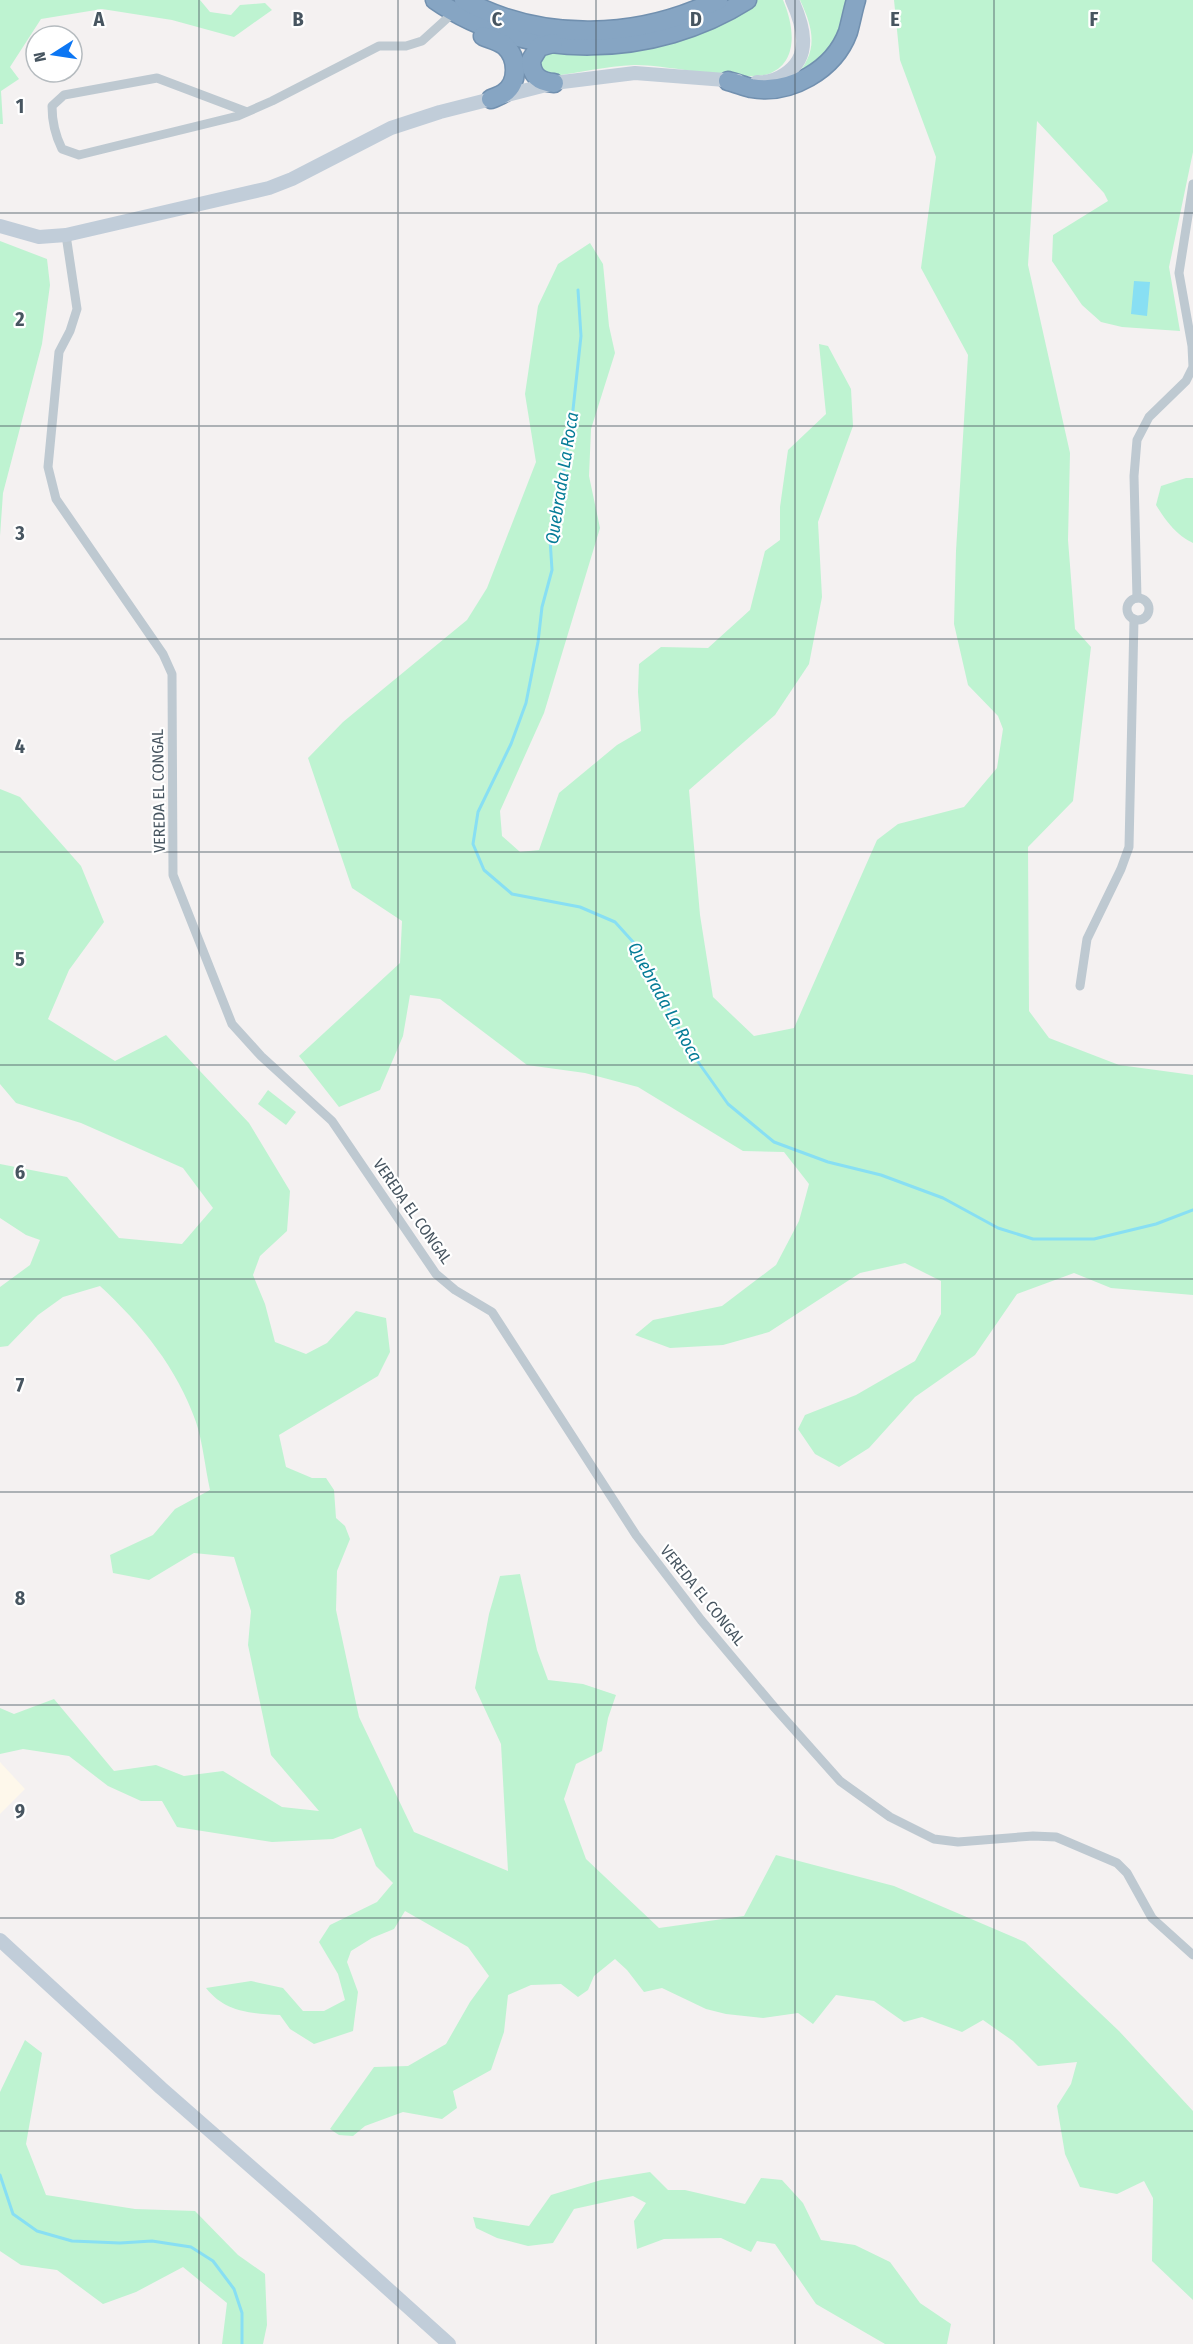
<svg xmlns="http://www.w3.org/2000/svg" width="1193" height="2344" viewBox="0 0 1193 2344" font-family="'Fira Sans Condensed',sans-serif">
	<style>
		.commercial { fill: #fef8eb }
		.green { fill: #bef3d1 }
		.water { fill: #88dff3 }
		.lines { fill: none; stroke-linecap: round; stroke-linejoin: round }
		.stream { stroke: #88dff3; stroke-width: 3 }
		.highway-casing { stroke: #7190af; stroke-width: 21 }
		.street { stroke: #bec9d1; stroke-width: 9 }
		.secondary { stroke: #c1cdd9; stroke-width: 14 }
		.highway { stroke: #86a5c3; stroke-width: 18 }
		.grid { fill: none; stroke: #475560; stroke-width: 1.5; stroke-opacity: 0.55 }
		.labels { text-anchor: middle; stroke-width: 4.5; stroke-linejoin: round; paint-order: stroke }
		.street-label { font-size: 16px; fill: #475560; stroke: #fff }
		.water-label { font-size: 18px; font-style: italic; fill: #057c97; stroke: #fff }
		.grid-label { font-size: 20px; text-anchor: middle; font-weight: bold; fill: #475560; stroke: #fff; stroke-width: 4.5; stroke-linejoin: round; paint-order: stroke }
	</style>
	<rect width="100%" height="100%" fill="#f4f1f1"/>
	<polygon class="commercial" points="0,1762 25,1789 0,1814"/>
	<g class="green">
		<polygon points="0,0 200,0 210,12 231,15 240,5 265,3 272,10 234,37 172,20 102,9 41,19 10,67 19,79 1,91 3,124 0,124"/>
		<path d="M754 0H783C793 23 800 60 771 73 745 84 667 64 634 65 606 66 579 73 552 76 542 71 537 66 542 54Z"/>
		<path d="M800 0H851L833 50 794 78C819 52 814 30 800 0Z"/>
		<polygon points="894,0 1193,0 1193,152 1169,267 1180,331 1122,327 1101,322 1082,305 1052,261 1053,235 1108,201 1104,193 1037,121 1028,265 1070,453 1068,540 1075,629 1091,647 1073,801 1028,847 1029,1011 1049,1038 1119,1065 1193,1075 1193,1295 1111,1288 1074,1273 1017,1294 975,1355 915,1397 869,1448 839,1467 815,1454 798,1429 805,1415 856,1395 915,1361 941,1314 941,1281 905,1263 860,1273 769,1332 723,1345 670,1348 635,1335 653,1320 722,1306 776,1265 799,1221 809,1184 784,1152 743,1151 638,1087 585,1073 527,1065 440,999 410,995 403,1036 380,1090 339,1107 299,1056 400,963 402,921 352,888 308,758 343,722 467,620 487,588 536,462 525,394 538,306 558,264 590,243 603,264 609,326 615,353 591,429 589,476 600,528 544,713 500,811 502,836 520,852 539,850 559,793 617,745 641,731 638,692 639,664 661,647 708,648 750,610 765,551 780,540 780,507 788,450 826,414 819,344 828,346 851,389 853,426 818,522 822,597 809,664 775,715 689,790 700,915 713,997 754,1036 794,1028 877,840 898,824 964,807 997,768 1003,729 998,716 968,685 954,624 956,551 968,355 921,268 936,157 900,60"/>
		<polygon points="0,241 47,259 50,285 42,344 3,493 0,536"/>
		<path d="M1186 478H1193V543C1176 535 1166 521 1156 505L1161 486Z"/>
		<path d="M0 789 20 797 81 866 104 922 69 970 48 1019 115 1061 166 1035 249 1123 290 1191 287 1231 260 1256 253 1275 265 1304 275 1342 306 1354 327 1343 356 1311 386 1318 390 1352 378 1376 279 1435 286 1467 312 1478H326L334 1490 336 1518 345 1526 350 1539 337 1571 336 1610 359 1717 414 1832 508 1871 501 1744 475 1688 489 1614 500 1576 520 1574 537 1650 548 1680 583 1684 616 1695 608 1718 602 1751 576 1764 564 1799 586 1859 659 1928 744 1916 776 1855 894 1886 1025 1942 1119 2031 1193 2111V2300L1152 2261 1153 2198 1144 2181 1117 2194 1080 2187 1065 2154 1057 2106 1071 2084 1077 2062 1038 2066 1013 2041 983 2020 962 2032 922 2017 904 2022 874 2001 836 1995 813 2024 798 2013 763 2018 726 2014 706 2009 662 1988 644 1992 627 1970 615 1959 594 1976 588 1990 578 1997 561 1984 531 1985 508 1995 504 2032 491 2070 453 2091 457 2108 442 2119 403 2112 365 2126 353 2136 339 2135 330 2129 374 2067 408 2066 446 2044 470 2002 489 1976 468 1947 405 1911 394 1929 372 1938 351 1951 347 1962 358 1992 353 2031 314 2044 290 2029 280 2015C251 2013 226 2013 206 1988L251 1981 283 1988 303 2011H324L345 2000 338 1974 319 1942 330 1925 377 1902 393 1883 376 1866 361 1828 333 1839 272 1842 177 1827 162 1801H141L108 1786 69 1756 23 1749 0 1754V1708L14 1714 54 1699 114 1771 156 1765 184 1776 223 1771 282 1807 319 1811 271 1755 248 1645 251 1611 234 1557 194 1553 149 1580 113 1573 110 1555 153 1535 175 1509 210 1490C205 1468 203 1443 196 1422 177 1368 142 1325 100 1286L63 1297 38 1315 8 1346 0 1347V1287L30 1265 40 1240 26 1235 0 1218V1164L67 1177 119 1238 182 1244 213 1208 183 1168 81 1123 16 1103 0 1084Z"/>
		<polygon points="268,1090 296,1112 286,1125 258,1104"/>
		<polygon points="25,2040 42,2053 26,2144 46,2195 135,2209 195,2211 238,2255 265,2274 267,2325 263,2344 222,2344 227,2303 183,2267 136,2292 103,2304 57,2270 21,2265 0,2251 0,2092"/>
		<polygon points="650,2172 668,2190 685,2190 745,2204 761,2178 782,2180 803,2203 821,2240 855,2245 890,2262 920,2303 951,2324 947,2344 885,2344 816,2304 775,2244 757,2241 751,2252 721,2238 664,2239 637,2249 634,2221 646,2203 633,2196 574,2209 553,2243 528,2246 497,2238 476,2228 473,2217 529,2226 551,2195 601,2180"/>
	</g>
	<polygon class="water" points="1134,281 1150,282 1147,316 1131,314"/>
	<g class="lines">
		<g class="stream">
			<polyline points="578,290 581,336 572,419 563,476 558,490 550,539 552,570 542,607 538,642 526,703 511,744 478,812 473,844 484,870 512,894 580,907 615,922 634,943 691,1052 728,1104 774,1142 828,1162 881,1175 943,1198 998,1228 1033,1239 1094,1239 1156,1224 1193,1210"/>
			<polyline points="0,2175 13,2214 37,2231 72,2241 120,2243 152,2241 191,2247 213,2261 234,2289 242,2313 242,2344"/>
		</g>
		<g class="highway-casing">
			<g id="highway">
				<path d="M435 0C525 63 656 58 747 0"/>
				<path d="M464 0C543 43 639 39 718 0"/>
				<path d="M483 36C490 39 499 41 505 46 518 58 519 82 504 93 500 96 495 97 491 99"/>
				<path d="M553 43 539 47 531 60C531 75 539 82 554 83"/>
				<path d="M728 81C736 83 743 86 751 88 790 95 834 70 848 32 851 21 853 10 856 0"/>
			</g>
		</g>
		<g class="street">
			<path d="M247 112 157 78 64 95 52 106C52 122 55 135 62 149L79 155 238 116 272 101 379 46H406L422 41 453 13"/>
			<polyline points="66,235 77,309 70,331 59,352 48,467 56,499 163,654 172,674 173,875 232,1024 261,1056 332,1121 436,1274 455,1290 492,1312 636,1535 701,1620 775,1708 840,1781 890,1817 934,1839 958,1842 1033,1836 1056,1837 1117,1863 1127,1873 1152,1918 1193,1955"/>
			<circle cx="1138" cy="609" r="11"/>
			<polyline points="1137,598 1134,476 1137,440 1149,417 1186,381 1193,367 1192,346 1179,273 1193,184"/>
			<polyline points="1080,986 1087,939 1121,869 1129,847 1134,619"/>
		</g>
		<g class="secondary">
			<path d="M757 82C768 83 776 80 785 74 813 56 803 25 792 0"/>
			<polyline points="0,226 39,237 66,235 269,188 292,179 391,128 440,112 554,83 635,73 738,81"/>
			<polyline points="0,1940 161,2088 307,2216 449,2344"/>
		</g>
		<use href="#highway" class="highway"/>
	</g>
	<path class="grid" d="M199 0V2344M398 0V2344M596 0V2344M795 0V2344M994 0V2344M0 213H1193M0 426H1193M0 639H1193M0 852H1193M0 1065H1193M0 1279H1193M0 1492H1193M0 1705H1193M0 1918H1193M0 2131H1193"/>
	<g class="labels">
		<g class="street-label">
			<text transform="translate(158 791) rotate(-91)" y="6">VEREDA EL CONGAL</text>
			<text transform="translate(413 1211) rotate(55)" y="6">VEREDA EL CONGAL</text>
			<text transform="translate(703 1595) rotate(51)" y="6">VEREDA EL CONGAL</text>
		</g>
		<g class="water-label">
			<text transform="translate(562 478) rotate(-81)" y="6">Quebrada La Roca</text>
			<text transform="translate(665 1002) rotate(61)" y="6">Quebrada La Roca</text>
		</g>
	</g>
	<g class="grid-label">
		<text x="99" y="26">A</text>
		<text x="298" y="26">B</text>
		<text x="497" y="26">C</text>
		<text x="696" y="26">D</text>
		<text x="895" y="26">E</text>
		<text x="1094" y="26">F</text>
		<text x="20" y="113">1</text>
		<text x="20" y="326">2</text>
		<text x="20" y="540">3</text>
		<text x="20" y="753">4</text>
		<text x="20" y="966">5</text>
		<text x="20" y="1179">6</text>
		<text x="20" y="1392">7</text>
		<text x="20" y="1605">8</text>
		<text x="20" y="1818">9</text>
	</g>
	<g transform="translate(54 54) rotate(258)"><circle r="28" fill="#ffffff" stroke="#b5bbbf" stroke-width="1.5"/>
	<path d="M0-4.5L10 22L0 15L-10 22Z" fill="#0c76f3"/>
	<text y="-9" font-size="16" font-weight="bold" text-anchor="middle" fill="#475560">N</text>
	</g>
</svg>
